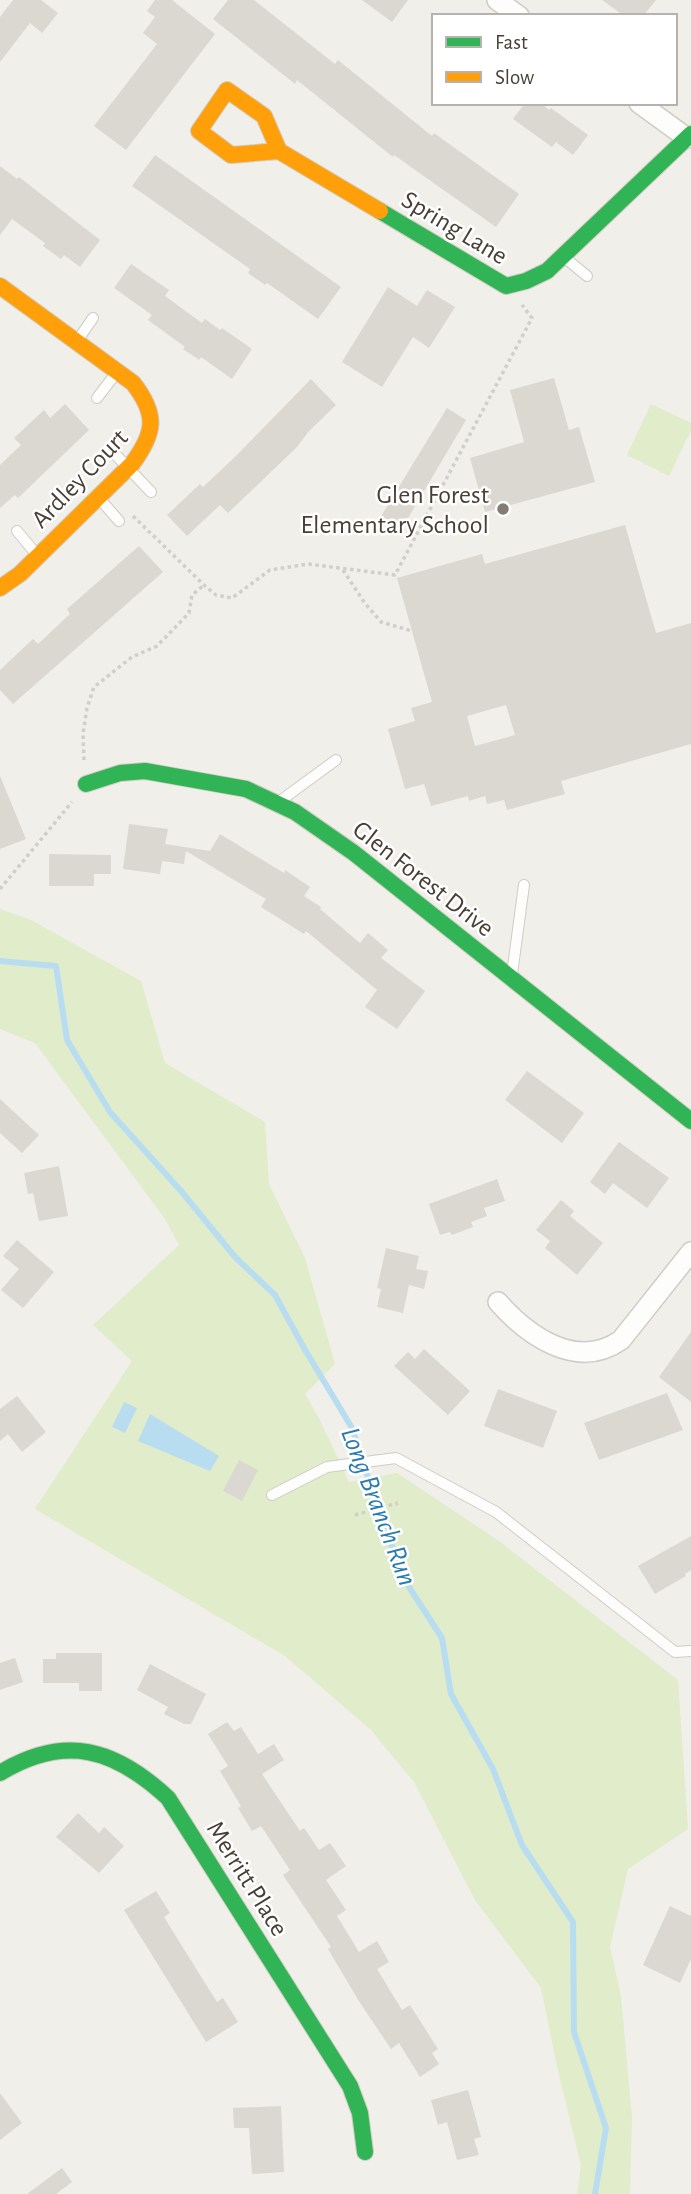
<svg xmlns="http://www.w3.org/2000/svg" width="691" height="2194" viewBox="0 0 691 2194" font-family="'Alegreya Sans',sans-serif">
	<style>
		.green { fill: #e0ecca }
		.water { fill: #b9ddf0 }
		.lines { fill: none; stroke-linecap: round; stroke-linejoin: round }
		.stream { stroke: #b9ddf0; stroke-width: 6 }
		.building { fill: #dbd8d2; fill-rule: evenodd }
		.lane-casing { stroke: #cfccc7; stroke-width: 12 }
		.street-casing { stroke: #cfccc7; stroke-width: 22 }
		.fast-casing { stroke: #d1ccc1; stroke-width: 18 }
		.slow-casing { stroke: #d1ccc1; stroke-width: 18 }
		.path { stroke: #d2cecb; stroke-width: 3.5; stroke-dasharray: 3.5 3.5; stroke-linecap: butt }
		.lane { stroke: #fdfdfc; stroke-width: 10 }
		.street { stroke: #fdfdfc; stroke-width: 19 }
		.fast { stroke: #30b455; stroke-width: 16 }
		.slow { stroke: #ff9f0a; stroke-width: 16 }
		.poi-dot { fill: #837d75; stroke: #fff; stroke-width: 2.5 }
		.labels { text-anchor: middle; stroke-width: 5; stroke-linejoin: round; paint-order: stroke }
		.street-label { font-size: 26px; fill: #484036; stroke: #fff }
		.poi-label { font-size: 26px; fill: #484036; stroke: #fff; text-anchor: end }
		.water-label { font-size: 28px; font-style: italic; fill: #2a7cb0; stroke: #fff }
	</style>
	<rect width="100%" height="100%" fill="#f1efea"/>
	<g class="green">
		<polygon points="651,404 691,423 691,430 669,476 627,455"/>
		<polygon points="0,909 31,920 141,981 165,1063 265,1122 269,1184 305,1258 335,1364 305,1394 319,1418 349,1482 397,1473 499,1541 678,1680 688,1829 628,1869 610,1947 621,1996 632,2117 630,2194 577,2194 581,2165 558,2071 541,1988 475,1900 414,1782 370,1729 285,1656 35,1509 132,1361 93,1325 179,1245 165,1219 35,1043 0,1029"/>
	</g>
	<g class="water">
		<polygon points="124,1402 137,1408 125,1433 112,1427"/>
		<polygon points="150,1414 219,1456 210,1471 138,1441"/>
	</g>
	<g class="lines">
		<polyline class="stream" points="0,961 56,966 67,1040 110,1112 181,1191 235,1257 275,1295 304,1348 352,1428 384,1527 409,1587 442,1638 451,1694 493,1769 522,1845 573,1922 574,2032 606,2128 595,2194"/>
	</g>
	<g class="building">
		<polygon points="13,0 41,0 58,13 42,33 30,23 0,62 0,17"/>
		<polygon points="155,0 172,0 215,34 126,150 94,126 157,44 143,33 155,17 147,11"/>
		<polygon points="228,0 254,0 335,64 338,60 432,136 434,133 519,194 496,227 394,155 393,157 297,80 295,84 213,19"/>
		<polygon points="362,0 408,0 392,22"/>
		<polygon points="602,0 656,0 643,16 624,16"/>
		<polygon points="525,103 541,103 549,110 551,108 588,135 573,155 556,142 552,147 513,119"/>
		<polygon points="155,155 341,287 318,319 267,283 265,285 248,273 250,269 132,186"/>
		<polygon points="0,166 17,179 19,177 100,240 80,267 64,255 61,259 43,246 45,243 12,219 0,235"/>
		<polygon points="131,264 169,290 165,296 202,323 205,319 220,330 222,328 252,349 232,379 201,357 199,360 183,349 185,347 148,320 152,315 114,288"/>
		<polygon points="388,287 417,306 427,290 455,307 429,348 413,337 382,387 342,362"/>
		<polygon points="554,378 569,430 579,427 595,482 485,512 470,458 524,442 510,390"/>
		<polygon points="311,379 336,405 309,431 297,447 228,513 220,505 187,536 167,515 200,484 203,487 237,455"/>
		<polygon points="65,404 89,430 18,498 15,495 0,508 0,465 21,445 14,438 44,410 50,418"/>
		<polygon points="447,408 466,420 401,530 380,518"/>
		<path d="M625 525 656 633 691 623V744L561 781 565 794 507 810 504 800 487 804 485 796 469 801 468 796 431 806 424 784 405 789 388 729 415 721 411 708 432 702 397 578 482 554 485 564ZM506 705 515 735 475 746 467 716Z"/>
		<polygon points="139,546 163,572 13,704 0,690 0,670 33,639 38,644 70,614 67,609"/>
		<polygon points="0,776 26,839 0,849"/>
		<polygon points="129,824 168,829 165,844 210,851 220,834 284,873 285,870 310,887 304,896 321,907 320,909 360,943 368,933 388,950 381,958 425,991 397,1029 365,1007 377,990 306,931 304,934 261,907 266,899 186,851 184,864 162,861 160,874 123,869"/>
		<polygon points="49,854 111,855 111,874 94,874 94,886 49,886"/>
		<polygon points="527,1071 584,1113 562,1143 505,1100"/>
		<polygon points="0,1099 39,1135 22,1153 0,1133"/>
		<polygon points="619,1142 669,1178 647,1208 613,1183 605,1194 590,1182"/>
		<polygon points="59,1166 68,1216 39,1221 33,1193 28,1194 24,1173"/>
		<polygon points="497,1179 505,1201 484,1208 487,1216 471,1222 473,1227 452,1235 450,1232 440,1235 429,1204"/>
		<polygon points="561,1200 574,1211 570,1216 603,1243 577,1275 545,1248 550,1241 536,1230"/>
		<polygon points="17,1240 54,1272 23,1308 1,1290 19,1269 3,1256"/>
		<polygon points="386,1248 419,1256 416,1269 428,1271 424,1289 409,1285 403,1313 377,1307 381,1289 377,1288"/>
		<polygon points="691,1332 691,1402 659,1377"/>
		<polygon points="424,1349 470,1391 448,1415 394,1366 408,1352 415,1359"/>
		<polygon points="498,1389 557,1411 543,1448 484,1426"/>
		<polygon points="667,1393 683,1430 599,1460 584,1423"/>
		<polygon points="17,1396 46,1432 22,1452 8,1434 0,1441 0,1409"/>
		<polygon points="239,1460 258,1470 242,1501 223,1491"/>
		<polygon points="691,1536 691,1570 685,1574 686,1576 655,1594 638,1566"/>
		<polygon points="56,1653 102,1653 102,1691 79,1691 79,1683 43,1683 43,1659 56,1659"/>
		<polygon points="15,1658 23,1682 0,1690 0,1663"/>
		<polygon points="150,1664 206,1694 191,1724 184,1724 164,1714 168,1707 137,1690"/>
		<polygon points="227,1722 234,1731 241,1727 258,1754 274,1744 284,1760 262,1774 300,1831 304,1828 319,1850 330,1843 346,1866 326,1880 346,1910 337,1916 359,1952 377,1941 389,1962 377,1969 402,2010 410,2005 438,2049 432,2053 439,2064 420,2077 399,2043 391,2049 360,2003 328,1949 331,1947 283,1875 290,1870 261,1826 252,1831 238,1808 241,1806 220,1771 228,1766 208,1734"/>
		<polygon points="78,1813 99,1833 104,1827 124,1846 99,1873 56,1837"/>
		<polygon points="156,1891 170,1913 164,1917 195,1967 217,2002 223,1998 238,2022 206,2042 124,1910"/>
		<polygon points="670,1906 691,1916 691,1959 680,1983 643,1965"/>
		<polygon points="468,2090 481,2137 474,2139 479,2155 457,2160 447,2122 438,2125 431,2100"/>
		<polygon points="0,2093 22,2123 0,2140"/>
		<polygon points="281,2106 284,2172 252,2174 249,2128 234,2128 233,2108"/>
		<polygon points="62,2168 72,2182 56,2194 27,2194"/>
	</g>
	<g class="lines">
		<g class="lane-casing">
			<g id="lane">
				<polyline points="564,257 587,276"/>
				<polyline points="77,341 93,318"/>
				<polyline points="97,398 117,372"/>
				<polyline points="114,453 151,492"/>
				<polyline points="99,498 119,521"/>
				<polyline points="17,531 37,555"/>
				<polyline points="280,801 336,760"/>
				<polyline points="512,974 524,885"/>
				<polyline points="272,1495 327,1467 396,1458 496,1512 675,1652 691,1651"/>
			</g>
		</g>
		<g class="street-casing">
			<g id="street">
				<polyline points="497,0 519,16"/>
				<polyline points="639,103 687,138"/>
				<path d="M498 1302C528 1336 577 1371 621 1340L691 1252"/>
			</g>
		</g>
		<g class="fast-casing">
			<g id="fast">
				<polyline points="380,211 506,286 526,281 547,271 691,134"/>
				<polyline points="86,784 120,773 145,771 246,789 295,812 354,853 691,1121"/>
				<path d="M0 1773C65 1734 114 1748 168 1798L350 2086 360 2113 365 2152"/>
			</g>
		</g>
		<g class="slow-casing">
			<g id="slow">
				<polyline points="279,151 231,155 199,131 227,90 264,116 279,151 380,211"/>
				<path d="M0 286 133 383C158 415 155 433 132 464L20 574 0 588"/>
			</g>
		</g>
		<g class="path">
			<polyline points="133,516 204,585 216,595 232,598 270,570 308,564 395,575 532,318 522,305"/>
			<polyline points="343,570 364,602 381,622 412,631"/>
			<polyline points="84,760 83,734 87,708 94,687 132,657 157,646 189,613 192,595 204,585"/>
			<polyline points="0,889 72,802"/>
			<polyline points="355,1515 398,1503"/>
		</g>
		<use href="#lane" class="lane"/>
		<use href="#street" class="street"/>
		<use href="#fast" class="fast"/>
		<use href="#slow" class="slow"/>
	</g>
	<circle class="poi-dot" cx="503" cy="509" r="7"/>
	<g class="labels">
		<g class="street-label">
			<text transform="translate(455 227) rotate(31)" y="9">Spring Lane</text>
			<text transform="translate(79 478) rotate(-46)" y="9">Ardley Court</text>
			<text transform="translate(424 878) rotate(38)" y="9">Glen Forest Drive</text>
			<text transform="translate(248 1878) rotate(58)" y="9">Merritt Place</text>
		</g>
		<g class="poi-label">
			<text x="489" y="503">Glen Forest<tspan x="489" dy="30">Elementary School</tspan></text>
		</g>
		<g class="water-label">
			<text transform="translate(380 1506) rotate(69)" y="10">Long Branch Run</text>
		</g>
	</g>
	<rect x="432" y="14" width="245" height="91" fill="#ffffff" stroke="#b6b3af" stroke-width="2"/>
	<rect x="446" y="37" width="35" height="10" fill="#30b455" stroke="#b6b3af" stroke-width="2"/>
	<text x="495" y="49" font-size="21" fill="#484036">Fast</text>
	<rect x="446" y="72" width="35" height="10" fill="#ff9f0a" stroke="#b6b3af" stroke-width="2"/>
	<text x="495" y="84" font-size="21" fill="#484036">Slow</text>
</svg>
